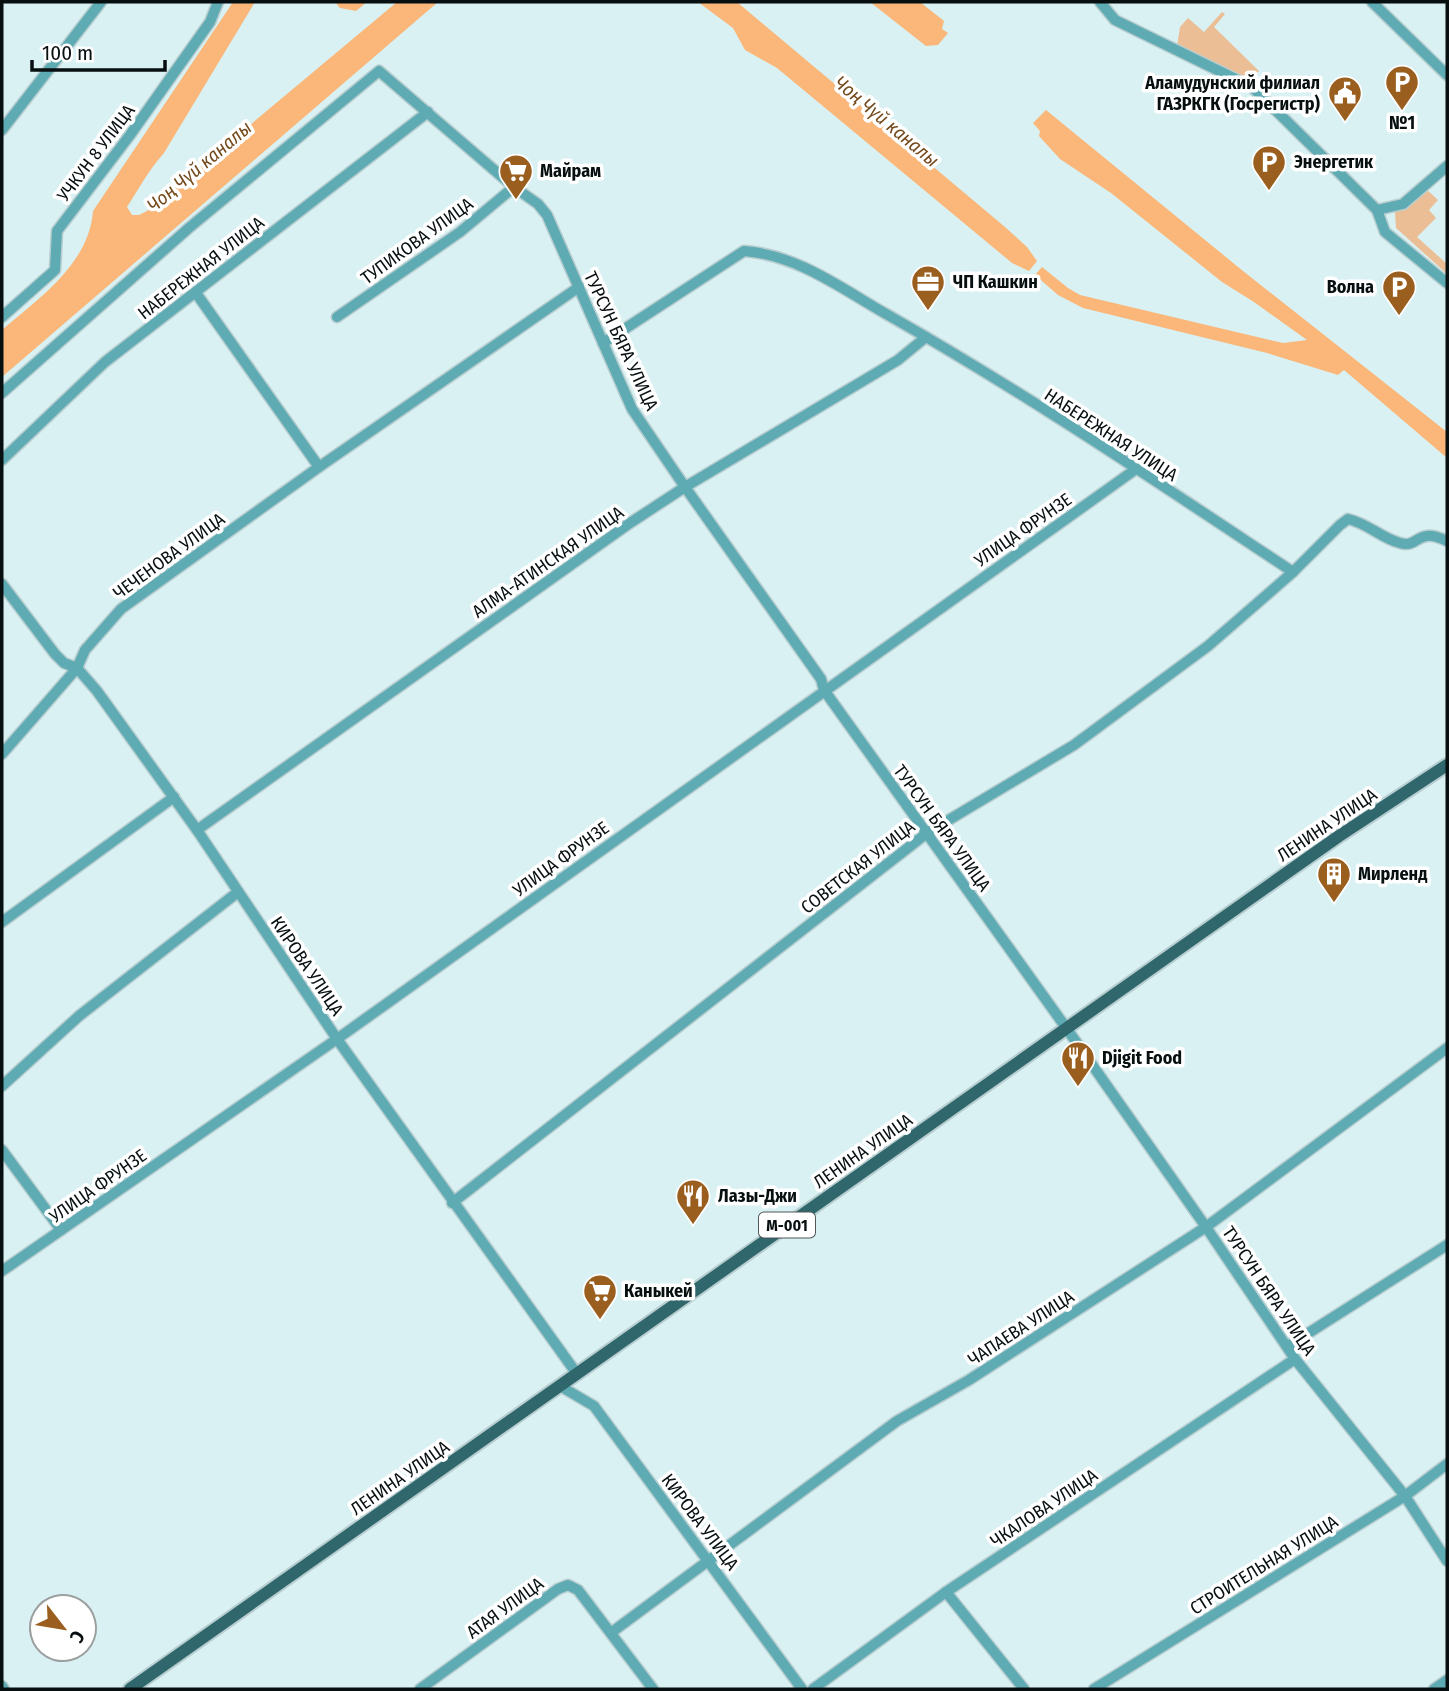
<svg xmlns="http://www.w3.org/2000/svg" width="1449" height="1691" viewBox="0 0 1449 1691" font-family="'Fira Sans Condensed',sans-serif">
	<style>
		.green { fill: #ecbe95 }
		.water { fill: #fab779 }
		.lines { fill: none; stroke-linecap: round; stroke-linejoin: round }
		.minor-casing { stroke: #b7cdcf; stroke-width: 13 }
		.major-casing { stroke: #b7cdcf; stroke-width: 16 }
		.minor { stroke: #5fabb3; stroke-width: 10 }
		.major { stroke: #30676c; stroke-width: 12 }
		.labels { text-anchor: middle; stroke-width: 7; stroke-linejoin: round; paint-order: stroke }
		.shield { fill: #fff; stroke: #515758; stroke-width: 2 }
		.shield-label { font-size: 16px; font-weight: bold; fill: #070f10 }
		.poi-label { font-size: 18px; font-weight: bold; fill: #070f10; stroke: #fff; text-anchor: start }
		.street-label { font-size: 18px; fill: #070f10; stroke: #fff }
		.water-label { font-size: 19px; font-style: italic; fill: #74491b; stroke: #fff }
	</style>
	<rect width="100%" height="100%" fill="#d9f1f3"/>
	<g class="green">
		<polygon points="1222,12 1225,14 1214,27 1259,71 1249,81 1177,46 1180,27 1188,18 1204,32"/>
		<polygon points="1426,189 1438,200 1429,210 1436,218 1417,237 1447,264 1446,273 1396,228 1395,212 1413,203"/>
	</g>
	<g class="water">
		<path d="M233 2H255L164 153C147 172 140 187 127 207L132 215H139L147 211 397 2H438L2 377V330C39 298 89 264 93 211Z"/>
		<polygon points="335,2 367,2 356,11 340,8"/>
		<polygon points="698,2 737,2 1005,227 1027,247 1037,261 1029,271 1012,263 777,68 745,50 733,28"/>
		<polygon points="870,2 920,2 944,21 942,29 948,33 938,45 926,46"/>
		<polygon points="1046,110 1243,271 1447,432 1447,458 1344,370 1338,375 1267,353 1083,308 1058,295 1035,275 1042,267 1068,288 1080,295 1283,343 1307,340 1254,302 1222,282 1111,193 1060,159 1039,136 1040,131 1033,123"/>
	</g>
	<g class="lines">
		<g class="minor-casing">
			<g id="minor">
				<polyline points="1100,2 1115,20 1252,87 1377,210"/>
				<polyline points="1372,2 1447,75"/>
				<polyline points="2,130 101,2"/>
				<polyline points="1447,166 1403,204 1377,210 1385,232 1447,283"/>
				<polyline points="196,293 319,467"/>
				<polyline points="2,317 55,270 57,231 130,135 210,22 218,2"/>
				<polyline points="337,317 460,232 514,187"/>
				<path d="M603 343 744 251C798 255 842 289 888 315 1027 394 1160 484 1293 572L1340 525 1348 519C1369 524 1381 538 1400 543 1419 549 1416 526 1447 541"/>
				<polyline points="2,393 190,227 379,71 514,187 538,204 547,215 632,409 685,487 821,679 824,690 1067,1029 1206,1227 1295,1359 1405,1496 1447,1561"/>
				<polyline points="2,460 105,362 428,112"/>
				<polyline points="2,584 55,654 64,663 77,668 97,691 197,830 337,1039 577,1374"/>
				<polyline points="2,754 77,668 85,650 121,609 319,467 579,287"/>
				<polyline points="197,830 630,523 685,487 898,360 926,337"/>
				<polyline points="2,922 174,797"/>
				<polyline points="2,1086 79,1016 238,892"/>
				<polyline points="2,1150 61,1230"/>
				<polyline points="452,1203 927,833 1074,745 1208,646 1293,572"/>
				<polyline points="2,1271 337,1039 1136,469"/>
				<polyline points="1288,1346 1447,1245"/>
				<polyline points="560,1386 594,1406 802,1689"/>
				<polyline points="946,1592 1024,1689"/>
				<polyline points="612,1632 897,1421 969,1380 1206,1227 1447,1048"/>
				<polyline points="2,1686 4,1689"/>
				<polyline points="420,1689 558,1589 568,1585 578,1590 653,1689"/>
				<polyline points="813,1689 946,1592 1295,1359"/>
				<polyline points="1094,1689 1405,1496 1447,1464"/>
				<polyline points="1434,1689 1447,1680"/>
			</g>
		</g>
		<g class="major-casing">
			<polyline id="major" points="130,1689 1339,836 1447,765"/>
		</g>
		<use href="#minor" class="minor"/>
		<use href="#major" class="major"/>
	</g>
	<defs>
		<g id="parking-pin" transform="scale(1.75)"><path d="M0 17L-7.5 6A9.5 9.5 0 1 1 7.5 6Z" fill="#9a5f1f" stroke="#fff"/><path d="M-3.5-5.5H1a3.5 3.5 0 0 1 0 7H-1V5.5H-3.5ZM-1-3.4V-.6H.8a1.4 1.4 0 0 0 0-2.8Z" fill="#fff"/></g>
		<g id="civic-pin" transform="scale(1.75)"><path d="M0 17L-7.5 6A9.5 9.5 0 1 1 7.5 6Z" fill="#9a5f1f" stroke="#fff"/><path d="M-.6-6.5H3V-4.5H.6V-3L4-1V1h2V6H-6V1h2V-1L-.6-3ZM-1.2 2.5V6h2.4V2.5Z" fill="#fff"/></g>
		<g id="supermarket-pin" transform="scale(1.75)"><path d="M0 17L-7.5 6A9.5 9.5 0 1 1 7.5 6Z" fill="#9a5f1f" stroke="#fff"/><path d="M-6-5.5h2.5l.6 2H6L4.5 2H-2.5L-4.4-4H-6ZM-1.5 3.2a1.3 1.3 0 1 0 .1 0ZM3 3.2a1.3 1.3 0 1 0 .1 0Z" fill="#fff"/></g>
		<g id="office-pin" transform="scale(1.75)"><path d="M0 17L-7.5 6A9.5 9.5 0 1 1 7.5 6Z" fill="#9a5f1f" stroke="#fff"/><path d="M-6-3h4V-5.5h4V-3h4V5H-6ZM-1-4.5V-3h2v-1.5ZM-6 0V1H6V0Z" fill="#fff"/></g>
		<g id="building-pin" transform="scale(1.75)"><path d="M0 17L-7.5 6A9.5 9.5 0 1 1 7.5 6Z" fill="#9a5f1f" stroke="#fff"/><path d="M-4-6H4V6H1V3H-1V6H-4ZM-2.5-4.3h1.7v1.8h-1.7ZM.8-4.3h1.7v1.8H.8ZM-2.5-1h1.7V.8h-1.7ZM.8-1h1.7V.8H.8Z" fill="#fff"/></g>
		<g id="restaurant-pin" transform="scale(1.75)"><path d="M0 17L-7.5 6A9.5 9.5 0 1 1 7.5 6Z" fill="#9a5f1f" stroke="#fff"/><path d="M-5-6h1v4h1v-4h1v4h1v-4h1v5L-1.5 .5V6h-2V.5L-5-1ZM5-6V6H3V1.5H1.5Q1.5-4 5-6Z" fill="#fff"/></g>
	</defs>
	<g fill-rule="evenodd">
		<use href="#parking-pin" x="1402" y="82"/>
		<use href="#civic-pin" x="1345" y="93"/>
		<use href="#parking-pin" x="1269" y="162"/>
		<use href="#supermarket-pin" x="516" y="171"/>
		<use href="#office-pin" x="928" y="282"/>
		<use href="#parking-pin" x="1399" y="287"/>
		<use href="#building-pin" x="1334" y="874"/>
		<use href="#restaurant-pin" x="1078" y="1058"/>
		<use href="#restaurant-pin" x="693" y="1196"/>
		<use href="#supermarket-pin" x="600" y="1291"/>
	</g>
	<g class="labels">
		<rect class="shield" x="759" y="1212.5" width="56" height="25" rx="5"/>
		<g class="shield-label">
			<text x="787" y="1231">М-001</text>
		</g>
		<g class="poi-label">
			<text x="1320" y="89" text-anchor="end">Аламудунский филиал<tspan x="1320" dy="21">ГАЗРКГК (Госрегистр)</tspan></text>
			<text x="1402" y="129" text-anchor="middle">№1</text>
			<text x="1294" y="168">Энергетик</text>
			<text x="540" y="177">Майрам</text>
			<text x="953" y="288">ЧП Кашкин</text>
			<text x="1374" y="293" text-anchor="end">Волна</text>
			<text x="1358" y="880">Мирленд</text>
			<text x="1102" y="1064">Djigit Food</text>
			<text x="718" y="1202">Лазы-Джи</text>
			<text x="624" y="1297">Каныкей</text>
		</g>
		<g class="street-label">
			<text transform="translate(96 153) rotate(-53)" y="6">УЧКУН 8 УЛИЦА</text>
			<text transform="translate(417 241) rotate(-36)" y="6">ТУПИКОВА УЛИЦА</text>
			<text transform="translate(201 268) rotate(-38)" y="6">НАБЕРЕЖНАЯ УЛИЦА</text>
			<text transform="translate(621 341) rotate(65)" y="6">ТУРСУН БЯРА УЛИЦА</text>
			<text transform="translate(1111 435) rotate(33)" y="6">НАБЕРЕЖНАЯ УЛИЦА</text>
			<text transform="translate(1023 530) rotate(-35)" y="6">УЛИЦА ФРУНЗЕ</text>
			<text transform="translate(169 556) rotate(-36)" y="6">ЧЕЧЕНОВА УЛИЦА</text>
			<text transform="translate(548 562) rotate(-35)" y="6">АЛМА-АТИНСКАЯ УЛИЦА</text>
			<text transform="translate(1327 825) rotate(-34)" y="6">ЛЕНИНА УЛИЦА</text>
			<text transform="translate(942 828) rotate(54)" y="6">ТУРСУН БЯРА УЛИЦА</text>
			<text transform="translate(561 859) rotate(-36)" y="6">УЛИЦА ФРУНЗЕ</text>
			<text transform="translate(858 867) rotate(-38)" y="6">СОВЕТСКАЯ УЛИЦА</text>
			<text transform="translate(307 966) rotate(56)" y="6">КИРОВА УЛИЦА</text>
			<text transform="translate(863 1151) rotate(-35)" y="6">ЛЕНИНА УЛИЦА</text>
			<text transform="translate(98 1186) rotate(-35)" y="6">УЛИЦА ФРУНЗЕ</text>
			<text transform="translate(1269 1291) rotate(56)" y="6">ТУРСУН БЯРА УЛИЦА</text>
			<text transform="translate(1021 1328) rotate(-33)" y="6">ЧАПАЕВА УЛИЦА</text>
			<text transform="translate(400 1478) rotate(-35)" y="6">ЛЕНИНА УЛИЦА</text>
			<text transform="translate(1044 1508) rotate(-34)" y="6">ЧКАЛОВА УЛИЦА</text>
			<text transform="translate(700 1522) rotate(53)" y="6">КИРОВА УЛИЦА</text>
			<text transform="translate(1264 1565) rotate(-32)" y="6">СТРОИТЕЛЬНАЯ УЛИЦА</text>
			<text transform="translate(505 1608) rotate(-36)" y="6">АТАЯ УЛИЦА</text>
		</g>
		<g class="water-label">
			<text transform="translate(887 121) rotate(40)" y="7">Чоң Чүй каналы</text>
			<text transform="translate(199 166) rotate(-40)" y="7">Чоң Чүй каналы</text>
		</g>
	</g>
	<rect width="1449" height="1691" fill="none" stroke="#070f10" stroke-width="7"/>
	<g transform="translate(63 1628) rotate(121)"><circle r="33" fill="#ffffff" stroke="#9c9f9f" stroke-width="2"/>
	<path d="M0-5L12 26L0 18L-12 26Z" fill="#9a5f1f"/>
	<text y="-10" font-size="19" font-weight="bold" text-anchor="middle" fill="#070f10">С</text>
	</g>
	<path d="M32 60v10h133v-10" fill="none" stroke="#070f10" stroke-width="3.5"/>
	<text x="42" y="60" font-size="21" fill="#070f10" stroke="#ffffff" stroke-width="5" paint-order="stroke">100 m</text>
</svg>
